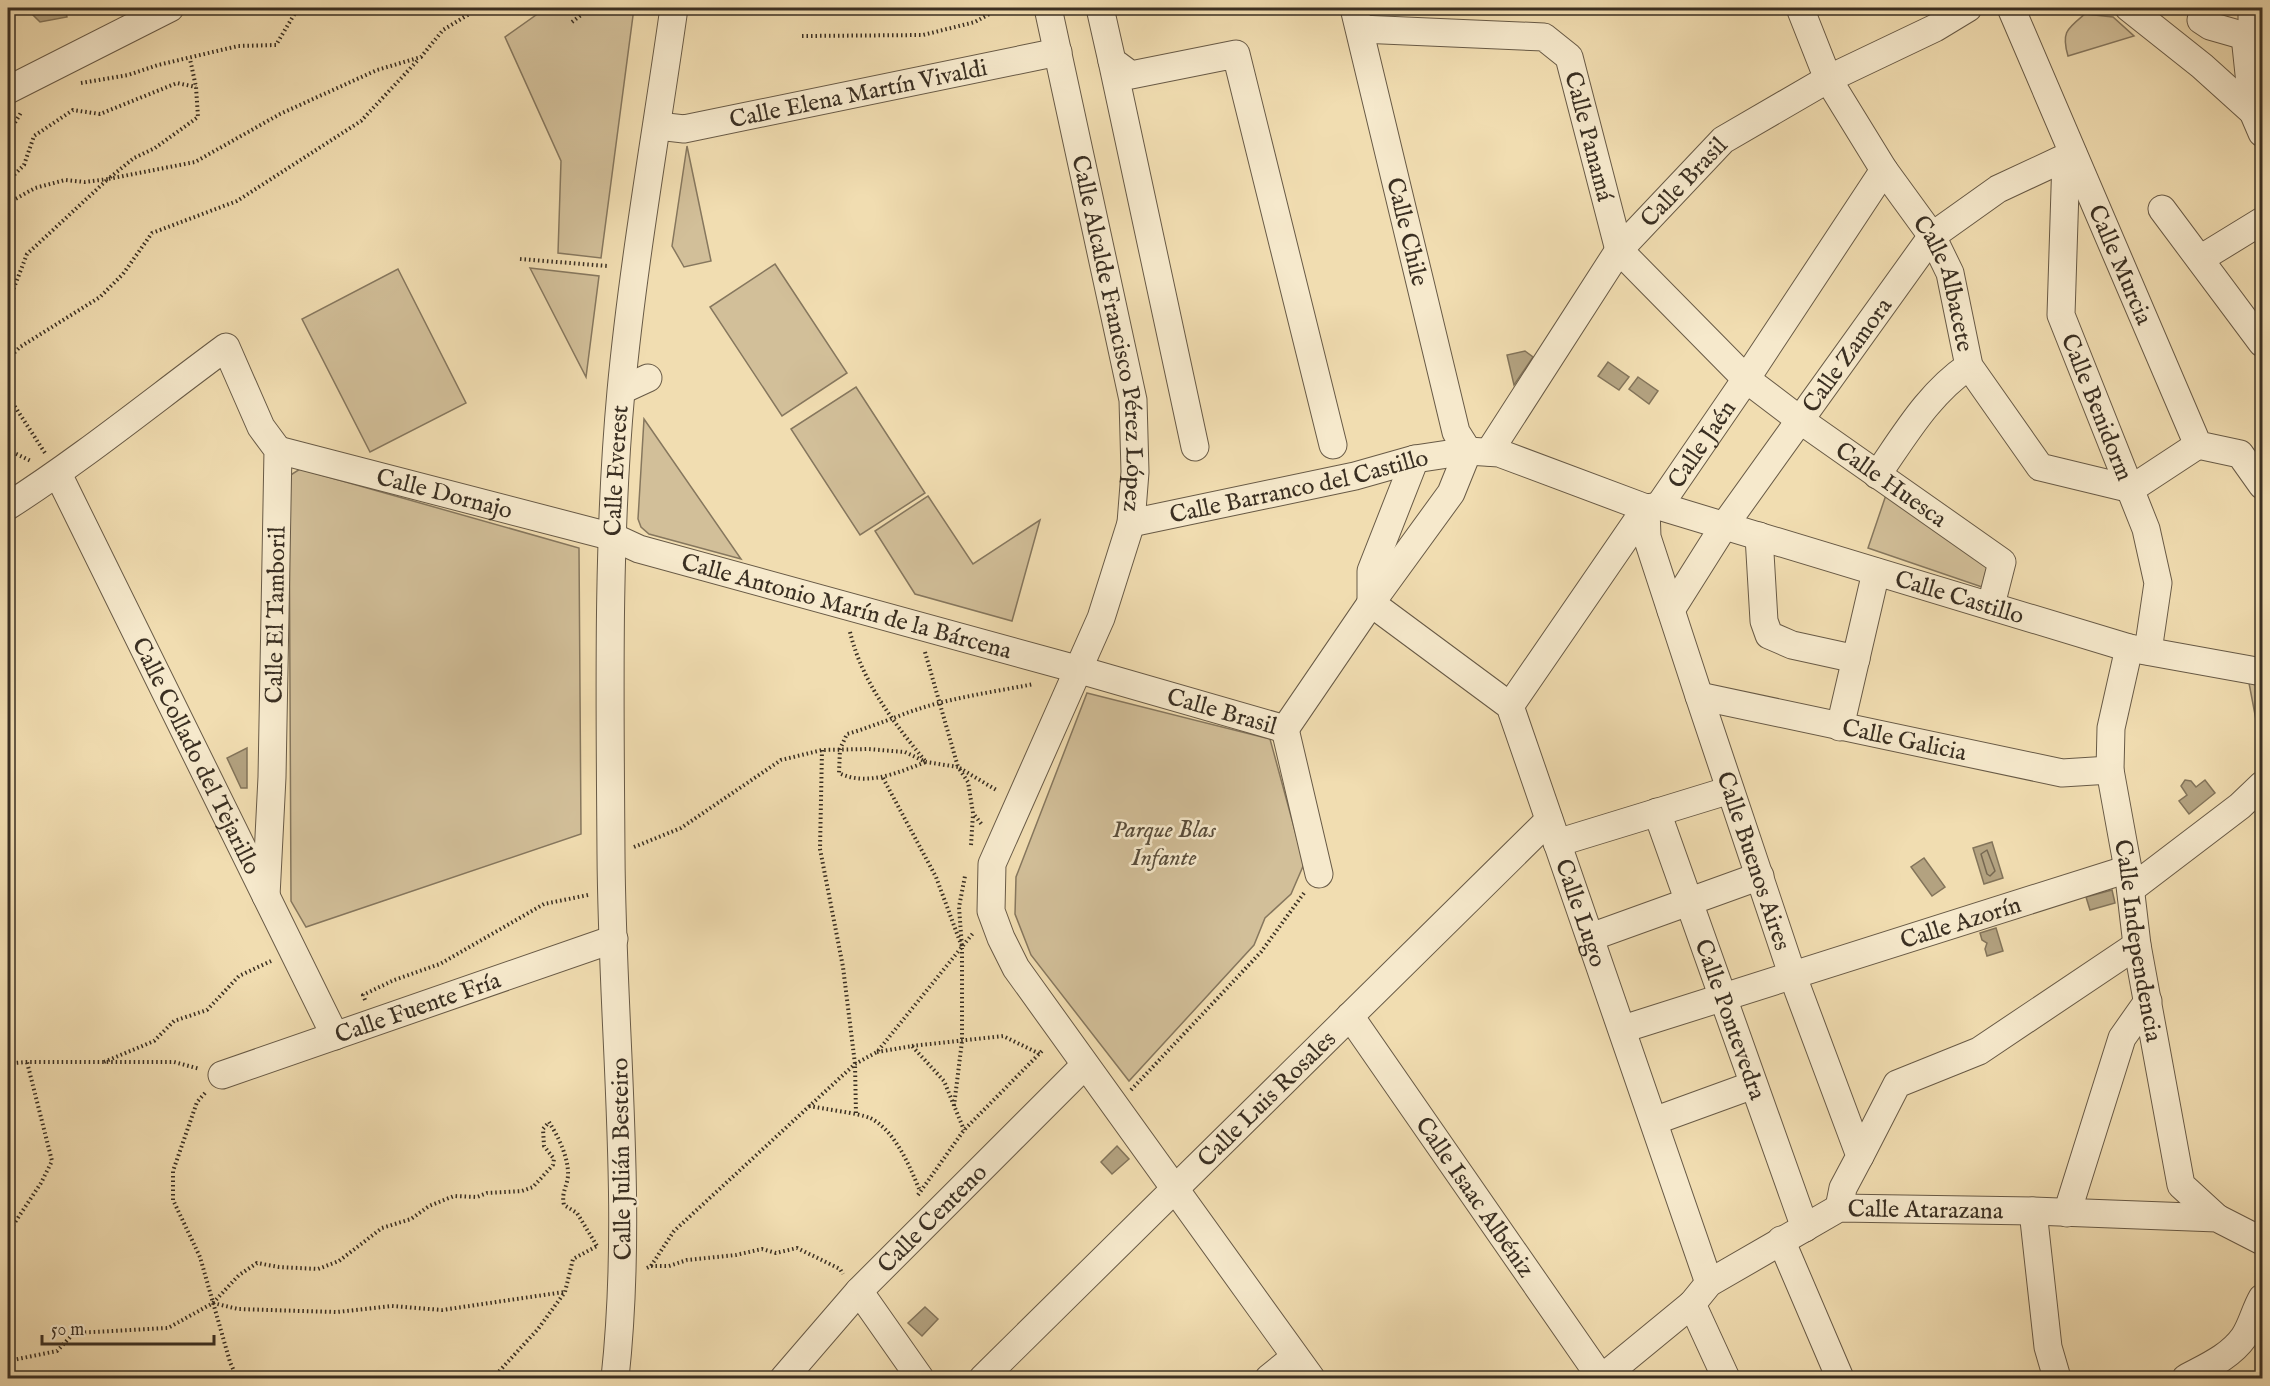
<svg xmlns="http://www.w3.org/2000/svg" width="2270" height="1386" viewBox="0 0 2270 1386" font-family="'IM FELL English',serif">
	<style>
		.green { fill: #d2bf99; stroke: #86775e; stroke-width: 1.5 }
		.water { fill: #b3a280; stroke: #83745a; stroke-width: 1.5 }
		.lines { fill: none; stroke-linecap: round; stroke-linejoin: round }
		.shore { stroke: #766851; stroke-width: 1.5 }
		.minor-casing { stroke: #685a46; stroke-width: 29 }
		.path { stroke: #3a2f22; stroke-width: 4; stroke-dasharray: 1.5 3; stroke-linecap: butt }
		.minor { stroke: #f6e9cc; stroke-width: 27 }
		.labels { text-anchor: middle; stroke-width: 5; stroke-linejoin: round; paint-order: stroke }
		.street-label { font-size: 24px; fill: #3a2f22; stroke: #f6e9cc }
		.park-label { font-size: 24px; font-style: italic; fill: #584c3a; stroke: #f6e9cc }
	</style>
	<rect width="100%" height="100%" fill="#f1ddb1"/>
	<filter id="stains"><feTurbulence type="fractalNoise" baseFrequency=".00333" numOctaves="4"/><feColorMatrix values="0 0 0 0 .2 0 0 0 0 .09 0 0 0 0 .02 0 0 0 .5 -.17"/></filter>
	<radialGradient id="worn" r=".72"><stop offset=".6" stop-color="#630" stop-opacity="0"/><stop offset="1" stop-color="#630" stop-opacity=".3"/></radialGradient>
	<g class="green">
		<polygon points="546,8 634,8 601,258 558,253 561,161 505,37"/>
		<path d="M2085 14 2113 17 2134 36 2068 56C2061 32 2067 29 2085 14Z"/>
		<polygon points="687,146 711,261 684,267 672,246"/>
		<polygon points="775,264 847,373 782,416 710,307"/>
		<polygon points="530,268 599,276 586,377"/>
		<polygon points="398,269 466,403 370,452 302,319"/>
		<polygon points="856,387 925,493 860,535 791,429"/>
		<polygon points="644,419 741,559 649,534 641,527 638,519"/>
		<polygon points="300,469 579,548 581,834 306,927 291,901 289,476"/>
		<polygon points="1887,492 1987,567 1982,587 1868,548"/>
		<polygon points="928,496 973,564 1040,520 1012,621 915,594 875,531"/>
		<polygon points="2248,678 2262,681 2262,751"/>
		<polygon points="1087,693 1270,739 1304,864 1291,894 1265,918 1254,945 1129,1081 1031,955 1015,914 1016,877"/>
	</g>
	<g class="water">
		<polygon points="37,8 65,8 67,17 40,22 33,15"/>
		<polygon points="1525,351 1533,357 1514,385 1507,355"/>
		<polygon points="1608,362 1629,377 1619,390 1598,376"/>
		<polygon points="1638,377 1658,391 1649,404 1629,389"/>
		<polygon points="247,748 247,788 241,788 227,758"/>
		<polygon points="2185,780 2191,781 2196,787 2205,780 2215,793 2189,814 2179,801 2187,795 2181,786"/>
		<polygon points="1992,842 2003,878 1984,884 1973,848"/>
		<polygon points="1924,858 1945,887 1932,896 1911,867"/>
		<polygon points="2112,890 2115,903 2090,910 2086,897"/>
		<polygon points="1996,928 2003,951 1987,956 1985,949 1987,943 1982,940 1980,933"/>
		<polygon points="1117,1146 1129,1159 1112,1174 1101,1162"/>
		<polygon points="925,1307 938,1319 922,1336 908,1323"/>
	</g>
	<g class="lines">
		<polygon class="shore" points="1987,850 1995,871 1990,876 1987,874 1981,854"/>
		<g class="minor-casing">
			<g id="minor">
				<path id="s1" d="M1048 8 1133 400 1135 472 1131 523 1101 618 992 864 991 911 1001 938 1016 968 1311 1378"/>
				<polyline points="1100,8 1112,61 1131,75 1236,54 1333,445"/>
				<path id="s2" d="M1354 8 1456 432 1468 451"/>
				<path id="s3" d="M1800 8 1828 79 1884 170 1932 236 1950 273 1969 366 2040 467 2131 489 2198 445"/>
				<path id="s4" d="M2011 8 2198 445 2240 454 2262 485"/>
				<polyline points="2129,8 2202,66 2253,112 2262,133"/>
				<polyline points="2252,8 2252,25 2245,36 2253,112"/>
				<polyline points="2201,20 2210,26 2245,36"/>
				<path id="s5" d="M1360 29 1544 37 1569 57 1619 250 1746 379 1800 420 2002 562 1991 605"/>
				<polyline points="1112,61 1195,447"/>
				<polyline points="8,90 170,8"/>
				<path id="s6" d="M658 126 684 129 1058 52"/>
				<path id="s7" d="M2066 158 2061 315 2146 529 2158 583 2148 651"/>
				<polyline points="2162,209 2262,343"/>
				<polyline points="2200,259 2262,221"/>
				<polyline points="622,390 648,378"/>
				<path id="s8" d="M278 450 613 537 639 549 1080 670 1285 729 1371 603 1451 493 1468 451"/>
				<path id="s9" d="M1489 452 1619 250 1723 140 1828 79 1935 28 1968 8"/>
				<path id="s10" d="M1415 459 1371 571V603L1510 706 1709 1283"/>
				<path id="s11" d="M58 474 335 1036"/>
				<path d="M1877 475C1905 435 1928 394 1969 366"/>
				<path d="M8 506C83 458 154 400 226 347L261 427 278 450 272 777 266 896"/>
				<path id="s12" d="M1659 506 1746 379 1884 170"/>
				<path id="s13" d="M1646 508 1647 537 1699 696 1792 974 1860 1156 1843 1188 1839 1208"/>
				<path id="s14" d="M1131 523 1355 476 1415 459 1468 451 1499 453 1646 508 1659 506 2129 648 2262 672"/>
				<polyline points="1759,536 1764,621 1769,635 1792,645 1856,659"/>
				<path id="s15" d="M1671 610 1724 526 1932 236 1998 189 2073 154"/>
				<path id="s16" d="M2129 648 2111 728 2110 770 2128 869 2137 945 2181 1185 2217 1218"/>
				<path id="s17" d="M1699 696 2062 773 2110 770"/>
				<polyline points="1510,706 1646,508"/>
				<polyline points="1840,727 1876,572"/>
				<polyline points="1285,729 1319,874"/>
				<path id="s18" d="M1657 812 1805 1228"/>
				<polyline points="1557,843 1730,790"/>
				<polyline points="2131,889 2240,806 2262,785"/>
				<polyline points="1591,937 1760,876"/>
				<path id="s19" d="M1350 1016 1601 1378"/>
				<path id="s20" d="M1623 1029 2128 869"/>
				<path id="s21" d="M222 1075 614 939"/>
				<polyline points="1654,1121 1753,1085"/>
				<polyline points="1860,1156 1897,1084 1979,1051 2137,945"/>
				<polyline points="2033,1211 2048,1347 2057,1378"/>
				<polyline points="2067,1213 2122,1038 2148,1001"/>
				<polyline points="1781,1240 1840,1378"/>
				<polyline points="859,1291 920,1378"/>
				<polyline points="1692,1304 1726,1378"/>
				<path id="s22" d="M615 1378C634 1204 612 1029 611 854 610 701 607 543 621 391 633 263 656 135 674 8"/>
				<path id="s23" d="M784 1378 859 1291 1085 1065"/>
				<path id="s24" d="M983 1378 1549 820"/>
				<polyline points="1269,1378 1295,1357"/>
				<path id="s25" d="M1602 1378 1692 1304 1709 1283 1839 1208 2033 1211 2217 1218 2262 1241"/>
				<path d="M2186 1378C2206 1367 2230 1357 2244 1337 2252 1325 2255 1310 2262 1298"/>
			</g>
		</g>
		<g class="path">
			<polyline points="572,22 590,8"/>
			<polyline points="802,36 923,35 975,22 1000,8"/>
			<polyline points="81,83 128,75 158,65 238,46 276,45 295,13 306,8"/>
			<polyline points="8,134 22,111"/>
			<polyline points="8,181 24,165 34,136 73,110 100,114 177,83 196,87"/>
			<polyline points="8,203 35,188 65,180 85,182 108,179 134,158 155,148 198,117 196,87 190,59"/>
			<polyline points="520,259 607,266"/>
			<polyline points="8,301 10,298 27,254 108,179 195,162 280,114 377,70 421,57 443,30 479,8"/>
			<polyline points="8,359 20,347 100,297 123,274 152,233 237,201 361,121 419,59"/>
			<polyline points="8,385 12,402 45,453"/>
			<polyline points="8,450 31,461"/>
			<path d="M850 632C862 682 894 723 926 762 899 772 867 787 839 773L840 749 847 734C879 725 907 711 939 703 970 695 1003 690 1034 684"/>
			<polyline points="925,652 958,767 998,791"/>
			<polyline points="822,750 820,849 843,967 855,1064 856,1115"/>
			<polyline points="883,778 936,877 962,947 959,907 965,876"/>
			<polyline points="971,845 973,814"/>
			<polyline points="634,847 681,828 781,760 822,750 868,749 905,752 926,762 958,767 968,782 973,813 983,826"/>
			<polyline points="365,1000 363,995 394,980 440,964 544,904 588,895"/>
			<polyline points="912,1046 1003,1036 1040,1054"/>
			<polyline points="877,1052 912,1046 944,1081 964,1130"/>
			<polyline points="104,1062 154,1041 174,1021 207,1010 239,976 271,961"/>
			<polyline points="8,1065 15,1063 27,1062 174,1062 200,1069"/>
			<polyline points="1131,1090 1261,952 1304,893"/>
			<polyline points="205,1093 197,1102 173,1171 173,1200 200,1257 230,1362 237,1378"/>
			<path d="M809 1106C824 1109 858 1113 870 1118 895 1130 910 1167 920 1191"/>
			<polyline points="954,1106 962,1041 962,948"/>
			<polyline points="918,1195 964,1130 1044,1049"/>
			<polyline points="8,1233 41,1183 52,1161 27,1062"/>
			<polyline points="651,1266 669,1266 687,1260 736,1255 762,1249 776,1253 797,1248 840,1269 843,1274"/>
			<polyline points="647,1268 651,1266 674,1231 855,1064 877,1052 974,932"/>
			<path d="M213 1303 239 1275 257 1263 279 1267 318 1269 339 1261 382 1228 411 1219 429 1206 454 1196 477 1197 487 1193 522 1191 533 1187 553 1165 554 1159 544 1146 543 1129 549 1122C558 1136 569 1158 568 1176 567 1187 561 1193 564 1205L577 1213 597 1246"/>
			<polyline points="8,1361 57,1351 74,1333 168,1328 213,1303 238,1309 301,1311 337,1312 392,1306 442,1310 564,1292"/>
			<polyline points="493,1378 538,1329 565,1292 573,1259 597,1246 597,1248"/>
		</g>
		<use href="#minor" class="minor"/>
	</g>
	<g class="labels">
		<g class="street-label">
			<text dy="8" stroke="none"><textPath href="#s6" startOffset="204">Calle Elena Martín Vivaldi</textPath></text>
			<text dy="8" stroke="none"><textPath href="#s5" startOffset="298">Calle Panamá</textPath></text>
			<text dy="8" stroke="none"><textPath href="#s9" startOffset="334">Calle Brasil</textPath></text>
			<text dy="8" stroke="none"><textPath href="#s2" startOffset="230">Calle Chile</textPath></text>
			<text dy="8" stroke="none"><textPath href="#s4" startOffset="279">Calle Murcia</textPath></text>
			<text dy="8" stroke="none"><textPath href="#s3" startOffset="314">Calle Albacete</textPath></text>
			<text dy="8" stroke="none"><textPath href="#s1" startOffset="332">Calle Alcalde Francisco Pérez López</textPath></text>
			<text dy="8" stroke="none"><textPath href="#s15" startOffset="310">Calle Zamora</textPath></text>
			<text dy="8" stroke="none"><textPath href="#s7" startOffset="256">Calle Benidorm</textPath></text>
			<text dy="8" stroke="none"><textPath href="#s12" startOffset="75">Calle Jaén</textPath></text>
			<text dy="8" stroke="none"><textPath href="#s22" startOffset="908">Calle Everest</textPath></text>
			<text dy="8" stroke="none"><textPath href="#s5" startOffset="776">Calle Huesca</textPath></text>
			<text dy="8" stroke="none"><textPath href="#s14" startOffset="172">Calle Barranco del Castillo</textPath></text>
			<text dy="8" stroke="none"><textPath href="#s8" startOffset="172">Calle Dornajo</textPath></text>
			<text dy="8" stroke="none"><textPath href="#s14" startOffset="860">Calle Castillo</textPath></text>
			<text dy="8" stroke="none"><textPath href="#s8" startOffset="590">Calle Antonio Marín de la Bárcena</textPath></text>
			<text transform="translate(275 615) rotate(-89)" y="8">Calle El Tamboril</text>
			<text dy="8" stroke="none"><textPath href="#s8" startOffset="980">Calle Brasil</textPath></text>
			<text dy="8" stroke="none"><textPath href="#s17" startOffset="210">Calle Galicia</textPath></text>
			<text dy="8" stroke="none"><textPath href="#s11" startOffset="314">Calle Collado del Tejarillo</textPath></text>
			<text dy="8" stroke="none"><textPath href="#s13" startOffset="370">Calle Buenos Aires</textPath></text>
			<text dy="8" stroke="none"><textPath href="#s10" startOffset="544">Calle Lugo</textPath></text>
			<text dy="8" stroke="none"><textPath href="#s20" startOffset="354">Calle Azorín</textPath></text>
			<text dy="8" stroke="none"><textPath href="#s16" startOffset="297">Calle Independencia</textPath></text>
			<text dy="8" stroke="none"><textPath href="#s21" startOffset="207">Calle Fuente Fría</textPath></text>
			<text dy="8" stroke="none"><textPath href="#s18" startOffset="220">Calle Pontevedra</textPath></text>
			<text dy="8" stroke="none"><textPath href="#s24" startOffset="398">Calle Luis Rosales</textPath></text>
			<text transform="translate(621 1159) rotate(-91)" y="8">Calle Julián Besteiro</text>
			<text dy="8" stroke="none"><textPath href="#s19" startOffset="220">Calle Isaac Albéniz</textPath></text>
			<text dy="8" stroke="none"><textPath href="#s25" startOffset="380">Calle Atarazana</textPath></text>
			<text dy="8" stroke="none"><textPath href="#s23" startOffset="218">Calle Centeno</textPath></text>
		</g>
		<g class="park-label">
			<text x="1164" y="837">Parque Blas<tspan x="1164" dy="28">Infante</tspan></text>
		</g>
	</g>
	<rect width="2270" height="1386" fill="none" stroke="#f1ddb1" stroke-width="30"/>
	<rect x="9" y="9" width="2252" height="1368" fill="none" stroke="#3a2f22" stroke-width="3"/>
	<rect x="15" y="15" width="2240" height="1356" fill="none" stroke="#3a2f22" stroke-width="1.5"/>
	<path d="M42 1335v9h172v-9" fill="none" stroke="#3a2f22" stroke-width="3"/>
	<text x="51" y="1335" font-size="18" fill="#3a2f22" stroke="#f6e9cc" stroke-width="4.5" paint-order="stroke">50 m</text>
	<rect width="100%" height="100%" filter="url(#stains)"/>
	<rect width="100%" height="100%" fill="url(#worn)"/>
</svg>
